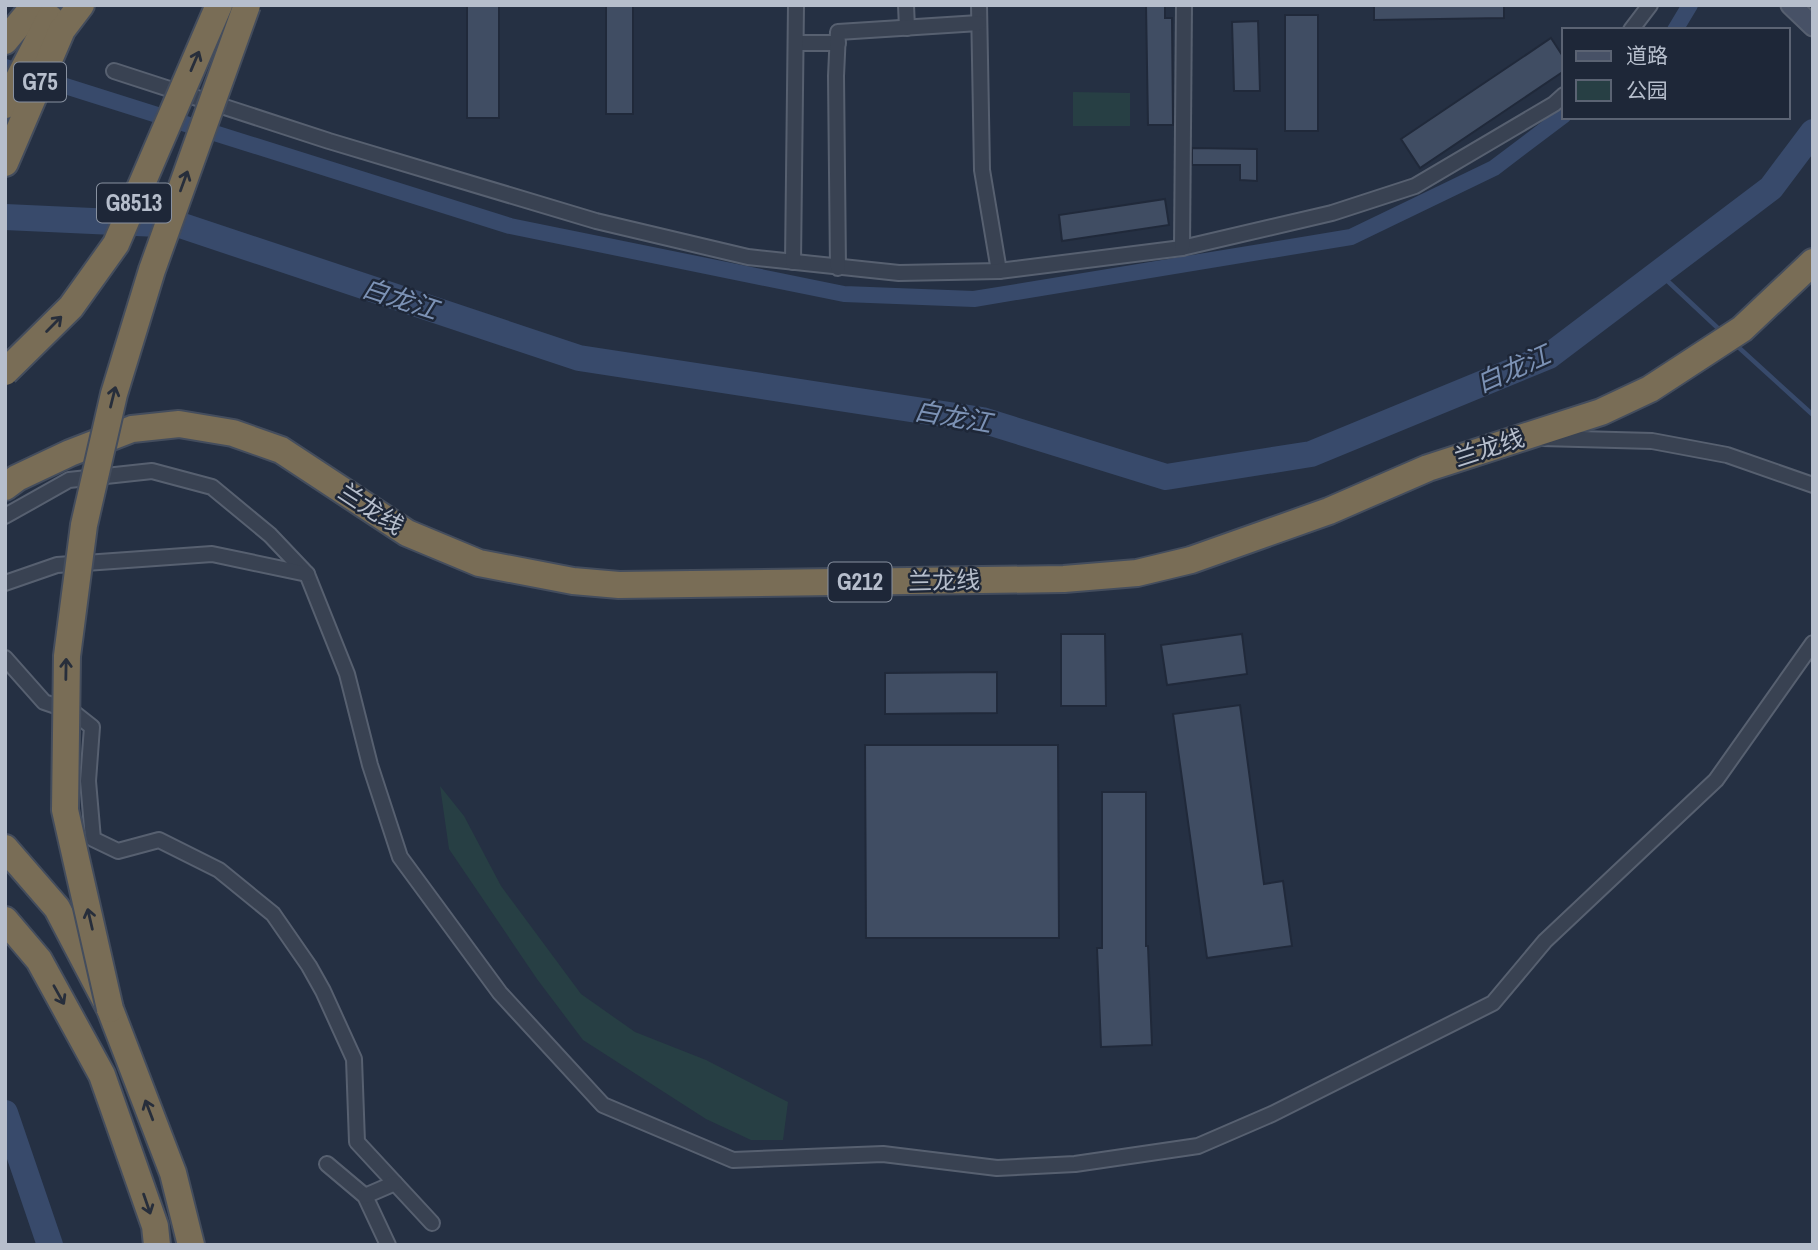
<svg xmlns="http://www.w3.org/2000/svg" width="1818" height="1250" viewBox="0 0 1818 1250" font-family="'Archivo Narrow','Noto Sans SC',sans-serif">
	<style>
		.green { fill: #273f44 }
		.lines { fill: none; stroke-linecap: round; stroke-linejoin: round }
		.stream { stroke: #384a6b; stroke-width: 4.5 }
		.canal { stroke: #384a6b; stroke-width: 16 }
		.river { stroke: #384a6b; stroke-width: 26 }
		.building { fill: #404d63; stroke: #20293a; stroke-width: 2 }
		.street-casing { stroke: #576070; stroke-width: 18 }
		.secondary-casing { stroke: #576070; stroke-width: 23 }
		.highway-casing { stroke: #444d5d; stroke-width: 30 }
		.street { stroke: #394252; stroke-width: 14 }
		.secondary { stroke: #475166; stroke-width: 19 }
		.highway { stroke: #796d56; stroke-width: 26 }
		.highway-bridge-casing { stroke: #444d5d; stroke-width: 30; stroke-linecap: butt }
		.highway-bridge { stroke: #796d56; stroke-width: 26 }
		.oneway { stroke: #272e3b }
		.labels { text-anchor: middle; stroke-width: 5; stroke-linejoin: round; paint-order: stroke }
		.shield { fill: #1e2738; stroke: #8891a0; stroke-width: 2 }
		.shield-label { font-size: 23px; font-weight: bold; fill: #b6becc }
		.street-label { font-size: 24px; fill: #b6becc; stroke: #1e2738 }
		.water-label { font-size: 26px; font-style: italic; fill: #7c92b5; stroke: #1e2738 }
	</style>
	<rect width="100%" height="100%" fill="#253043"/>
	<g class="green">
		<polygon points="1073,92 1130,93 1130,126 1073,126"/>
		<polygon points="440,786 464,816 501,886 581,994 635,1032 706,1060 788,1102 783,1140 751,1140 706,1119 583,1040 537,979 449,849"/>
	</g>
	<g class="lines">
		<g class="stream">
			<polyline points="1659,273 1722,332"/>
			<polyline points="1736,345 1813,415"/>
		</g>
		<g class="canal">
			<polyline points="1675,30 1690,5"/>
			<polyline points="5,67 510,226 844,294 974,299 1351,237 1494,168 1564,115"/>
		</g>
		<g class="river">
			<polyline points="5,217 180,225 579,358 982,420 1166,477 1311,454 1549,356 1771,188 1813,132"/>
			<polyline points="5,1113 50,1245"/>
		</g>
	</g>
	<g class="building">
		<rect x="467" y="5" width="32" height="113"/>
		<rect x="606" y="5" width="27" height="109"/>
		<polygon points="1146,5 1165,5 1165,18 1172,18 1173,125 1148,125"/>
		<polygon points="1374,5 1504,5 1504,18 1374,20"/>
		<rect x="1285" y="15" width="33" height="116"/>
		<polygon points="1258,21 1260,91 1234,91 1232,22"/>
		<polygon points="1551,38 1564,58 1564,71 1420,168 1401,139"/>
		<polygon points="1192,148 1257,149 1257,181 1240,180 1240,165 1192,165"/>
		<polygon points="1165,199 1169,225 1062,241 1059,215"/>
		<polygon points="1061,634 1105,634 1106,706 1061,706"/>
		<polygon points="1242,634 1247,674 1167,685 1161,645"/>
		<polygon points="997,672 997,713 885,714 885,673"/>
		<polygon points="1240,705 1264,884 1283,881 1292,946 1207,958 1173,714"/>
		<polygon points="865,745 1058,745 1059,938 866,938"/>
		<polygon points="1102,792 1146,792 1146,946 1148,946 1152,1045 1101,1047 1097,948 1102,948"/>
	</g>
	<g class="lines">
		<g class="street-casing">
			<g id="street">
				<polyline points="906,5 907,28"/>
				<polyline points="979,5 982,170 999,271"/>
				<polyline points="1631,30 1650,5"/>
				<polyline points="796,43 838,43"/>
				<polyline points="114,71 329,141 596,221 748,257 899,273 999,271 1182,248 1332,213 1415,186 1554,104 1564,95"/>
				<polyline points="1182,248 1184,5"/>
				<polyline points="793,262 796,5"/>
				<polyline points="838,268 836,76 838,32 979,23"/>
				<polyline points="1542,438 1652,441 1727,455 1813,485"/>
				<polyline points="5,516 69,480 152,471 212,487 270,535 307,574 347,674 370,765 400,857 500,993 603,1105 733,1160 883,1154 997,1168 1075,1164 1198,1146 1272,1114 1493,1003 1545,941 1716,780 1813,643"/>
				<polyline points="5,583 57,565 212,554 307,574"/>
				<polyline points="5,658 44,702 73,712 92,727 88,781 93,839 118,851 159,840 219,870 273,914 309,966 323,991 354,1059 357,1142 432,1223"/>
				<polyline points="327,1164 365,1196 388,1245"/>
				<polyline points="365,1196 395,1183"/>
			</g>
		</g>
		<g class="secondary-casing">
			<polyline id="secondary" points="1791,5 1813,26"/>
		</g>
		<g class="highway-casing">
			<g id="highway">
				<polyline points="5,41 35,5"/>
				<polyline points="5,105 50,18"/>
				<polyline points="5,163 62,30 81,5"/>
				<polyline points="5,487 17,478 70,453 132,429 179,424 233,433 281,450 407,533 479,563 573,581 619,585 1064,579 1137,573 1191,560 1329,511 1428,468 1601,412 1650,389 1742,329 1813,262"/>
				<polyline points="5,848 57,908 110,1009 173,1173 191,1245"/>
				<polyline points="5,920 39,960 102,1075 155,1226 157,1245"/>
			</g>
		</g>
		<use href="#street" class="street"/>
		<use href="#secondary" class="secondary"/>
		<use href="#highway" class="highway"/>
		<g class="highway-bridge-casing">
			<g id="highway-bridge">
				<polyline points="5,372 71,307 116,244 219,5"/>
				<polyline points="110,1009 65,810 67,656 84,525 114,394 152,270 247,5"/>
			</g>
		</g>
		<use href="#highway-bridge" class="highway-bridge"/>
	</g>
	<defs><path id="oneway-shaft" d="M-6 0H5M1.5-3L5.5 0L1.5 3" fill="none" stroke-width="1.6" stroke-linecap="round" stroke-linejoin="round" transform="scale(1.75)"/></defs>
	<g class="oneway">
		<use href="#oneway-shaft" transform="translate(195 61) rotate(-67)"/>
		<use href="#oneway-shaft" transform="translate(184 181) rotate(-70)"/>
		<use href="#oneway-shaft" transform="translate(54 324) rotate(-45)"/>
		<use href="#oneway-shaft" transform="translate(113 397) rotate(-76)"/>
		<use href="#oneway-shaft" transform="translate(66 669) rotate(-89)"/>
		<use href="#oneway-shaft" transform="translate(90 919) rotate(-103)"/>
		<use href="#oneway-shaft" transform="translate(59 995) rotate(61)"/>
		<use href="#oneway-shaft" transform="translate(149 1110) rotate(-111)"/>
		<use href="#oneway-shaft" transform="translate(147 1204) rotate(71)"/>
	</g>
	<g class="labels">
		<g class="shield">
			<rect x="14" y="62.5" width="52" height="39" rx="5"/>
			<rect x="97" y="183.5" width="74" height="39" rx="5"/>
			<rect x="828.5" y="562.5" width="63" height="39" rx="5"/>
		</g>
		<g class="shield-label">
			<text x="40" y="90">G75</text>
			<text x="134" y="211">G8513</text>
			<text x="860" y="590">G212</text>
		</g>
		<g class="street-label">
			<text transform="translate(1489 448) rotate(-18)" y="8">兰龙线</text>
			<text transform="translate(371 509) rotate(33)" y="8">兰龙线</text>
			<text transform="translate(944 581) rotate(-1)" y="8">兰龙线</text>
		</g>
		<g class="water-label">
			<text transform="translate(400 299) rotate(18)" y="9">白龙江</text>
			<text transform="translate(1513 369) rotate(-24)" y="9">白龙江</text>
			<text transform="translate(953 417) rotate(10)" y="9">白龙江</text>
		</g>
	</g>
	<rect width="1818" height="1250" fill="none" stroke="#b6becc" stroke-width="14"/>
	<rect x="1562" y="28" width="228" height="91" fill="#1e2738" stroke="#5b6373" stroke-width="2"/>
	<rect x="1576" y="51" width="35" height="10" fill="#475166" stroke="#5b6373" stroke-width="2"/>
	<text x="1626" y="63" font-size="21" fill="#b6becc">道路</text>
	<rect x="1576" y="80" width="35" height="21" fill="#273f44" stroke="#5b6373" stroke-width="2"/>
	<text x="1626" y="98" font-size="21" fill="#b6becc">公园</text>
</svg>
